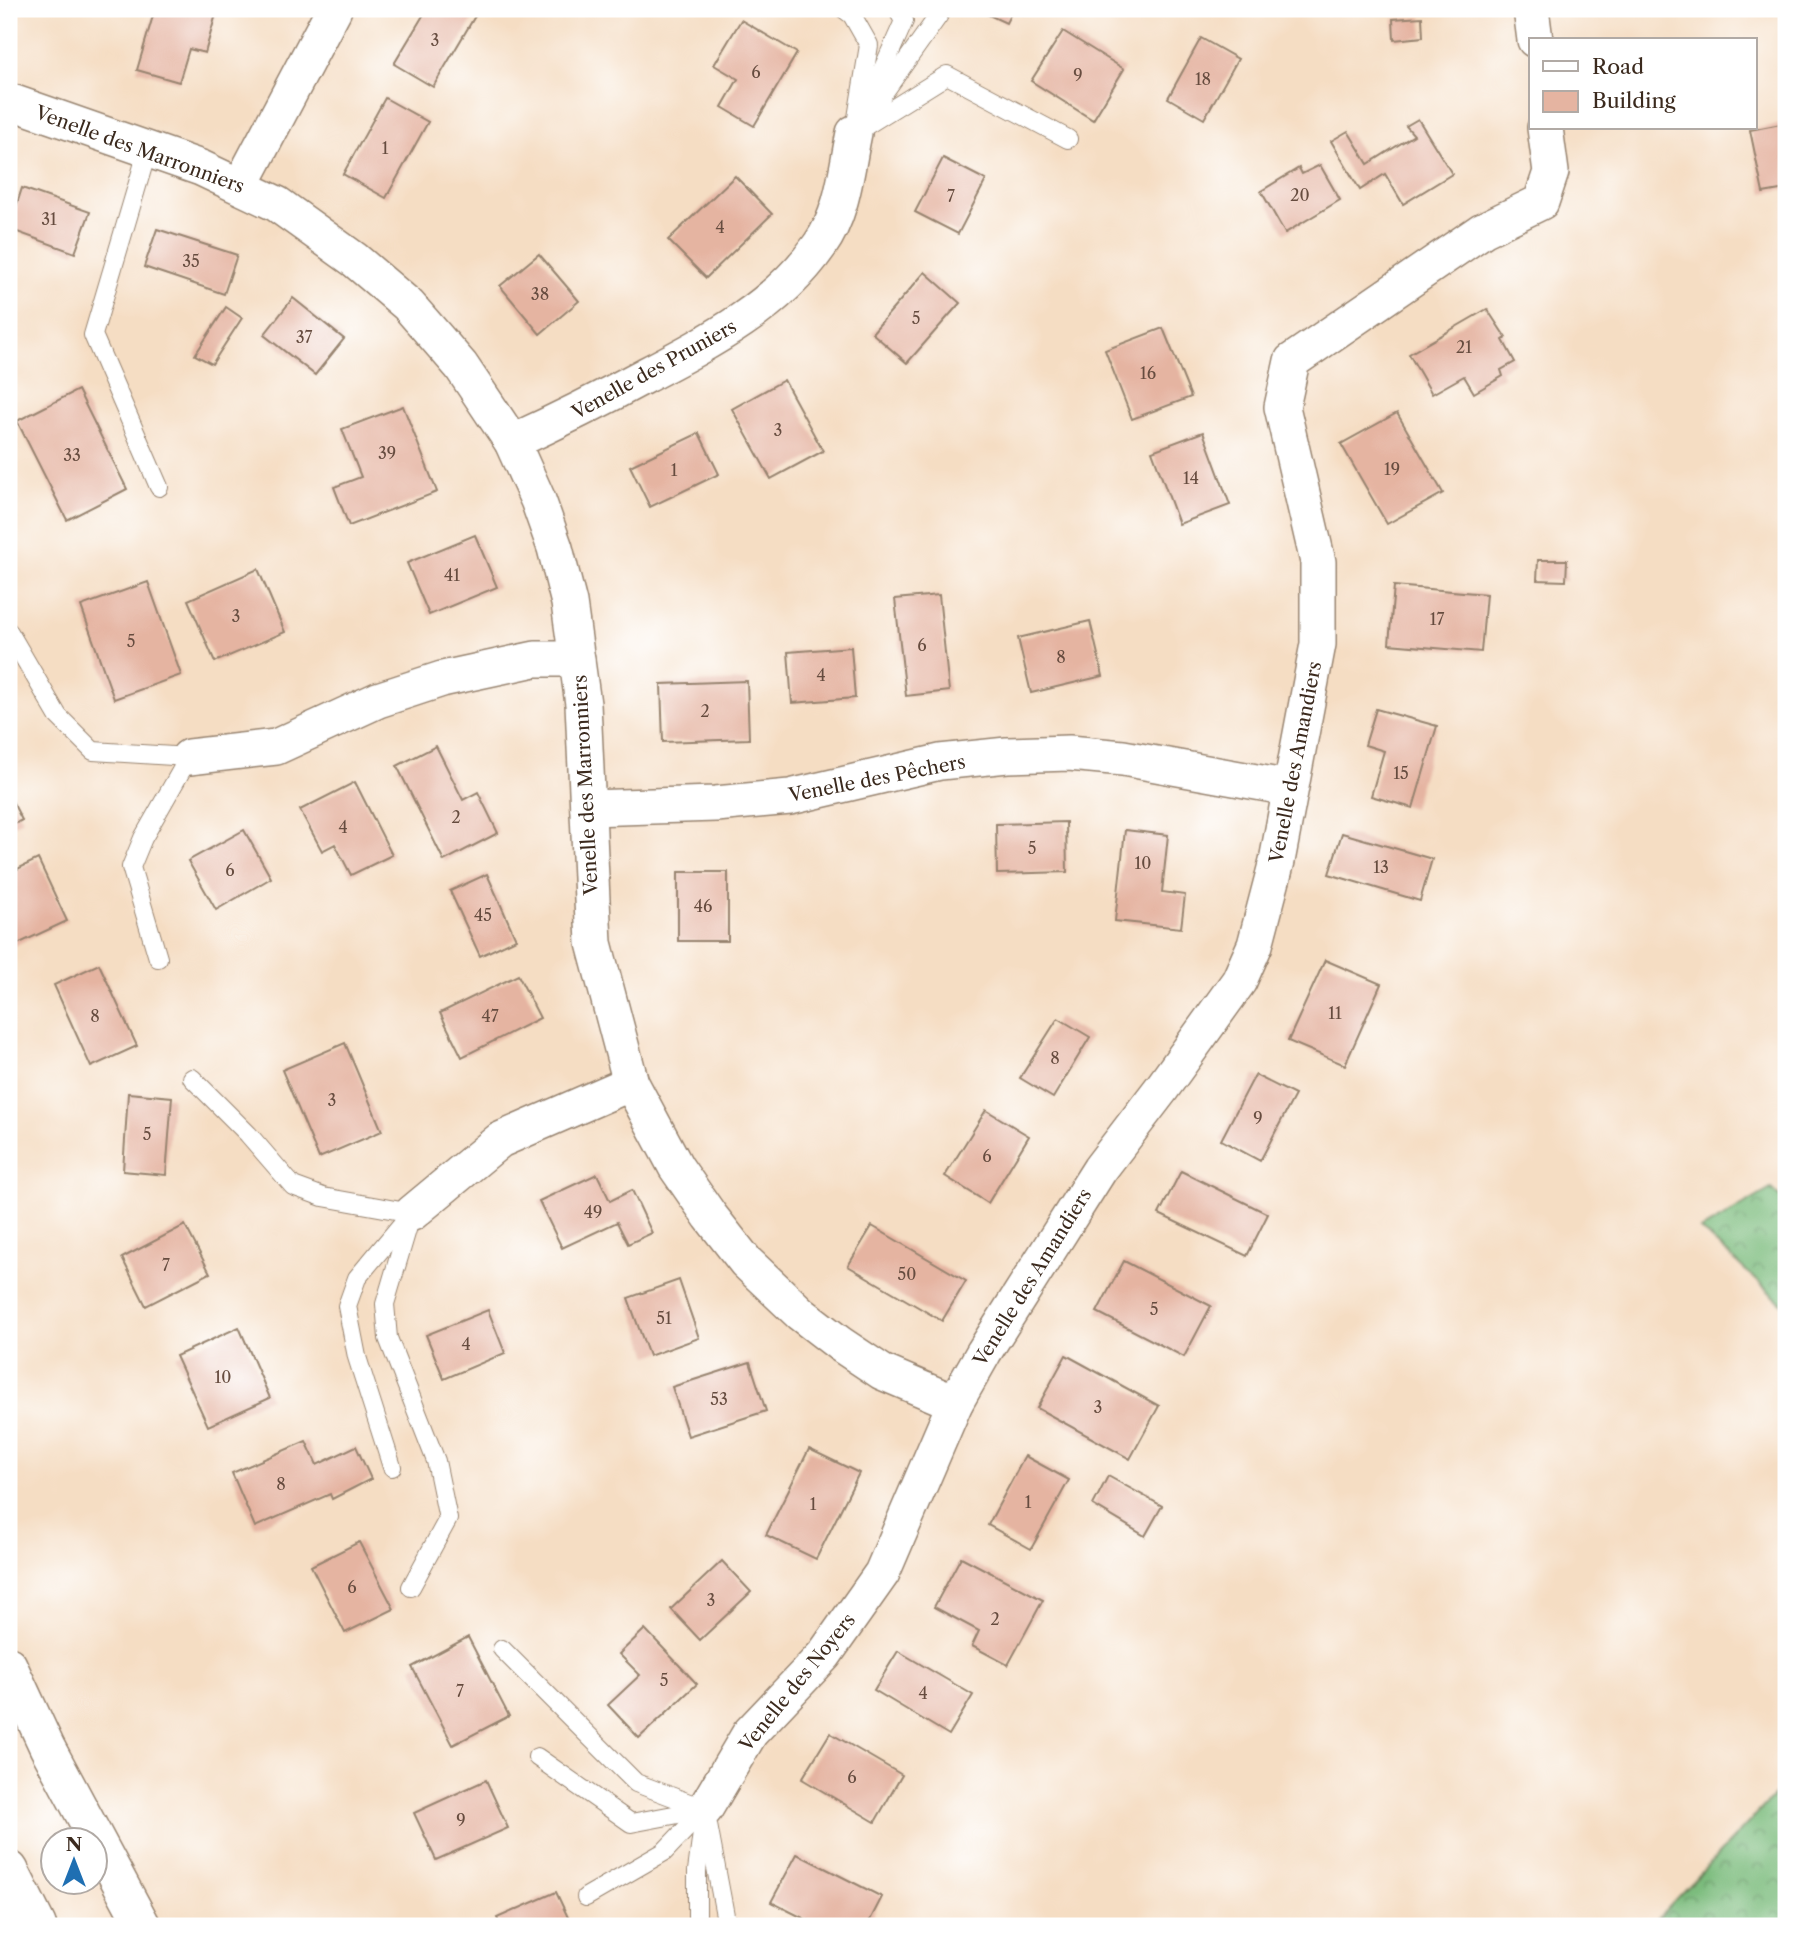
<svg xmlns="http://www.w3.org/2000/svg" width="1795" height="1935" viewBox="0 0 1795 1935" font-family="'Libre Caslon Text',serif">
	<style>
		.forest { fill: url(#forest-crowns); stroke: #5b734e; stroke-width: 2 }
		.building { fill: #e5b4a1 }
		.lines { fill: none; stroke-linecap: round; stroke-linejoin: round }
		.service-casing { stroke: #988470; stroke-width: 20 }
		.minor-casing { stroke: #988470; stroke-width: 38 }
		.motorway-casing { stroke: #988470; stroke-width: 41 }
		.service { stroke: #fff; stroke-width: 18 }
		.minor { stroke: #fff; stroke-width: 35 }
		.motorway { stroke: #fff; stroke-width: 38 }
		.labels { text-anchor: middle; stroke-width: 5; stroke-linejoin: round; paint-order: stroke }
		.number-label { font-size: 16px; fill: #664c3f }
		.street-label { font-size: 19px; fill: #3b2a1e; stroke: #fff }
	</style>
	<defs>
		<pattern id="forest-crowns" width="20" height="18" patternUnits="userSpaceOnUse" patternTransform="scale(1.75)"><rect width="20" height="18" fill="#7bbc7d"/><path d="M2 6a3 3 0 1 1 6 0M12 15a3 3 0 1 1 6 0" fill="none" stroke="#696"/></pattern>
	</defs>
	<rect width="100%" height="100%" fill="#fff"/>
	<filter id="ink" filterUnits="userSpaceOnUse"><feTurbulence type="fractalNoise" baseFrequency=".0143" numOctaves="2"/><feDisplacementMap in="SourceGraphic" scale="14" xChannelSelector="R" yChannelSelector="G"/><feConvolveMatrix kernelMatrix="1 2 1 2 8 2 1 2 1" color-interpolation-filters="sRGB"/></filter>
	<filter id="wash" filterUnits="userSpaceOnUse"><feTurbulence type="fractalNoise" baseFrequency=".00686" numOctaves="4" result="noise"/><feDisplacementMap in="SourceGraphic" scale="28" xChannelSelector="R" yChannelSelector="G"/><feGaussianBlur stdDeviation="1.57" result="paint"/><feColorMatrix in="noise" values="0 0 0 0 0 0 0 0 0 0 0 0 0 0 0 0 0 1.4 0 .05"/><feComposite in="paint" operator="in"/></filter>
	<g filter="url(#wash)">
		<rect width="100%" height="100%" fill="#f5ddc3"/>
		<g class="forest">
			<polygon points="1771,1189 1786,1203 1786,1307 1701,1230"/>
			<polygon points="1786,1783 1786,1926 1651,1926"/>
		</g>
		<g id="blocks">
			<g class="building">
				<polygon points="155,9 198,9 216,14 205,53 189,49 179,82 137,70"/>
				<polygon points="427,9 464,9 475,16 433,87 394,64"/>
				<polygon points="976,9 1013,9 1006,23"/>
				<polygon points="1422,17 1423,37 1394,40 1393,19"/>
				<polygon points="741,20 797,53 754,126 722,107 738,79 714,65"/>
				<polygon points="1063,31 1124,69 1093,120 1031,81"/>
				<polygon points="1201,38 1238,59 1204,119 1168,98"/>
				<polygon points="385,98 428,122 386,198 343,174"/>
				<polygon points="1418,119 1452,174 1403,204 1385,174 1360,190 1331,141 1348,131 1368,164 1414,135 1406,126"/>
				<polygon points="1786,123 1786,189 1763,193 1750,130"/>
				<polygon points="943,158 986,180 958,234 915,212"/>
				<polygon points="1320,165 1340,200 1285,233 1261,191 1299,168 1302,174"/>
				<polygon points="735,176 772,214 706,278 668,240"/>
				<polygon points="22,188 90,212 75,253 9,229"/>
				<polygon points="157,229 237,255 224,294 144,267"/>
				<polygon points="539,254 579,301 540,334 500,286"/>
				<polygon points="925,272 960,303 907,363 872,333"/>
				<polygon points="293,298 344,339 315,375 264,335"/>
				<polygon points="226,307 242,318 212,364 195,355"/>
				<polygon points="1487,309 1506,338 1503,340 1515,362 1501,370 1503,376 1474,393 1464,376 1432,394 1409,354"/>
				<polygon points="1163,328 1191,397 1132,419 1105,350"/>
				<polygon points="784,380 823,451 771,479 732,409"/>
				<polygon points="78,390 127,489 67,520 17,421"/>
				<polygon points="403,406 437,492 349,526 334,487 361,477 342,429"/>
				<polygon points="1397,413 1443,493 1387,524 1341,444"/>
				<polygon points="1203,432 1230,505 1179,524 1152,451"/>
				<polygon points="699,433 719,474 650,507 630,466"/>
				<polygon points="475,535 497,587 429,615 407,563"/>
				<polygon points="1538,560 1567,560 1566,581 1537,580"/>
				<polygon points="258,569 285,632 215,662 188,600"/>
				<polygon points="148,582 181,675 114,699 81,606"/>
				<polygon points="1394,586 1486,594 1481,652 1389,644"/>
				<polygon points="939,595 949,691 906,696 895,599"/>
				<polygon points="1090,621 1103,676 1031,693 1018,638"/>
				<polygon points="851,647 855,698 792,703 788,652"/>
				<polygon points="747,681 749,739 663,742 661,684"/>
				<polygon points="1376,709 1437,726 1413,808 1371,796 1384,751 1365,745"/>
				<polygon points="436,746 463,800 478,792 498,833 444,861 397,766"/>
				<polygon points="355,782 392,855 351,875 335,844 322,851 300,810"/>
				<polygon points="9,795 22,820 9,827"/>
				<polygon points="1066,822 1067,872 997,874 996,824"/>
				<polygon points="244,830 271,878 216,910 188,861"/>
				<polygon points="1125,830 1168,835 1162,892 1185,895 1181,928 1115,921"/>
				<polygon points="1342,833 1432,859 1420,901 1329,874"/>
				<polygon points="38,859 67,921 9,948 9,873"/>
				<rect x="678" y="872" width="50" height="69"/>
				<polygon points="487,874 516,939 480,956 450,891"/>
				<polygon points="1325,960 1381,984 1345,1065 1288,1041"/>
				<polygon points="99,964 137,1046 91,1067 54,985"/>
				<polygon points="518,975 540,1018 462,1057 440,1013"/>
				<polygon points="1058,1018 1090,1037 1053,1098 1020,1078"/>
				<polygon points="345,1043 382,1131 319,1158 282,1070"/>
				<polygon points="1255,1075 1295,1095 1260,1161 1221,1140"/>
				<polygon points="128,1093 172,1097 166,1175 123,1171"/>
				<polygon points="986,1110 1029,1136 988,1203 945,1176"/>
				<polygon points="1181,1171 1268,1214 1247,1256 1159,1214"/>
				<polygon points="597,1174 610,1201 632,1190 652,1233 628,1244 617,1222 562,1248 539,1201"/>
				<polygon points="185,1225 210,1273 146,1306 122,1258"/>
				<polygon points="872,1226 966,1281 942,1321 848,1266"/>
				<polygon points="1124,1261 1211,1306 1184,1357 1097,1312"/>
				<polygon points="679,1280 699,1338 649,1356 628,1298"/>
				<polygon points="488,1310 505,1353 444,1379 426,1335"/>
				<polygon points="239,1327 270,1398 208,1426 176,1356"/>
				<polygon points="1066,1355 1159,1406 1130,1459 1037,1408"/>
				<polygon points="750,1362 766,1411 688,1436 672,1387"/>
				<polygon points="306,1441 317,1465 356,1446 371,1479 332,1499 330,1494 255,1527 232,1473"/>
				<polygon points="809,1449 859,1473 816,1559 766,1535"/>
				<polygon points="1025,1456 1069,1480 1031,1549 988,1525"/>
				<polygon points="1108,1476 1162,1506 1145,1536 1093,1505"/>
				<polygon points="359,1542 394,1609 345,1633 311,1566"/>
				<polygon points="961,1557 1043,1600 1008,1665 972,1646 979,1631 934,1607"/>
				<polygon points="722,1561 751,1592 700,1640 671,1609"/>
				<polygon points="645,1629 697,1684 639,1738 608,1705 640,1675 619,1654"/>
				<polygon points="468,1637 509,1716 453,1745 412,1667"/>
				<polygon points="898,1651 973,1695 949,1735 874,1690"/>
				<polygon points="830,1733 902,1775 875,1822 802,1779"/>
				<polygon points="486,1780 508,1828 436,1860 414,1813"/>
				<polygon points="797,1854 882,1897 867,1926 819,1926 771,1902"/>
				<polygon points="556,1892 572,1926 501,1926 497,1918"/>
			</g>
		</g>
	</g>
	<g filter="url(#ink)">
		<use href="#blocks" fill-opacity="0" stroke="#988470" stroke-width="2"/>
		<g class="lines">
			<g class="service-casing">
				<g id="service">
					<polyline points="844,9 852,15 869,45 855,130"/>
					<polyline points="870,98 904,21 897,9"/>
					<polyline points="860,126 939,15"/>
					<polyline points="854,133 947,75 1068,139"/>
					<polyline points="148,149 93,335 159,487"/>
					<polyline points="9,632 58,716 93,751 189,757 143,838 131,867 158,958"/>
					<polyline points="192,1078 248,1134 293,1186 323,1197 412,1213"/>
					<polyline points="392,1467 357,1357 347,1306 357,1278 407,1218"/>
					<polyline points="411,1587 448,1519 436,1461 388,1338 385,1304 412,1213"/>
					<polyline points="502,1649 636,1783 705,1809"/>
					<polyline points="537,1757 631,1823 705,1809"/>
					<polyline points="705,1809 727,1926"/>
					<polyline points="586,1897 664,1852 705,1809"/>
					<polyline points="697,1926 697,1871 703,1825"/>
				</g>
			</g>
			<g class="minor-casing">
				<g id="minor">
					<polyline points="1531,9 1535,40"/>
					<polyline points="9,101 201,168 277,204 355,260 408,305 461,366 512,442 538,500 555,548 569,603 583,704 594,943 631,1083 676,1167 710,1216 746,1262 801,1314 840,1344 882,1372 955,1403"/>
					<polyline points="241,185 334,9"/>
					<path d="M512 442C558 421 602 399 646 375 711 341 777 307 820 245 843 213 846 171 854 133"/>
					<polyline points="189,757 276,747 378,700 442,679 535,659 577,659"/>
					<polyline points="588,808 716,804 790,797 940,762 1007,755 1069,753 1123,758 1290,788"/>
					<polyline points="412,1213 500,1140 631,1083"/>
					<polyline points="9,1665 47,1747 143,1926"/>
					<polyline points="705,1809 750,1733 824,1655 882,1573 955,1403 984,1352 1100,1169 1162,1088 1239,981 1255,945 1277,861 1318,644 1318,562 1282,407 1292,361 1483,230 1541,202 1551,172 1545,128"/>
				</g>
			</g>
			<g class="motorway-casing">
				<polyline id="motorway" points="9,1870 37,1926"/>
			</g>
			<use href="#service" class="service"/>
			<use href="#minor" class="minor"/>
			<use href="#motorway" class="motorway"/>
		</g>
	</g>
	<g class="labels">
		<g class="number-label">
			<text x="435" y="46">3</text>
			<text x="756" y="78">6</text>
			<text x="1078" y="81">9</text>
			<text x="1203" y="85">18</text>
			<text x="385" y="154">1</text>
			<text x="1300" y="201">20</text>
			<text x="951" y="202">7</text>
			<text x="49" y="225">31</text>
			<text x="720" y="233">4</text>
			<text x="191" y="267">35</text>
			<text x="540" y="300">38</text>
			<text x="916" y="324">5</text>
			<text x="304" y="343">37</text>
			<text x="1464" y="353">21</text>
			<text x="1148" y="379">16</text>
			<text x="778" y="436">3</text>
			<text x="387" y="459">39</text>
			<text x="72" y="461">33</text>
			<text x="1392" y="475">19</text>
			<text x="674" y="476">1</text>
			<text x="1191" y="484">14</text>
			<text x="452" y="581">41</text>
			<text x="236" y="622">3</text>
			<text x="1437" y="625">17</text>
			<text x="131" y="647">5</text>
			<text x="922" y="651">6</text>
			<text x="1061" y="663">8</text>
			<text x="821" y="681">4</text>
			<text x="705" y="717">2</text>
			<text x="1401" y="779">15</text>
			<text x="456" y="823">2</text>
			<text x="343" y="833">4</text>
			<text x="1032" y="854">5</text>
			<text x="1143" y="869">10</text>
			<text x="1381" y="873">13</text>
			<text x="230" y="876">6</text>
			<text x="703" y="912">46</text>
			<text x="483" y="921">45</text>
			<text x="1335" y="1019">11</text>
			<text x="95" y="1022">8</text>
			<text x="490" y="1022">47</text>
			<text x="1055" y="1064">8</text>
			<text x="332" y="1106">3</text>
			<text x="1258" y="1124">9</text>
			<text x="147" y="1140">5</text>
			<text x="987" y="1162">6</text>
			<text x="593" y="1218">49</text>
			<text x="166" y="1271">7</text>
			<text x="907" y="1280">50</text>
			<text x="1154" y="1315">5</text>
			<text x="664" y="1324">51</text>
			<text x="466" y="1350">4</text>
			<text x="223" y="1383">10</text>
			<text x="719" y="1405">53</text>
			<text x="1098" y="1413">3</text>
			<text x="281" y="1490">8</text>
			<text x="1028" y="1508">1</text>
			<text x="813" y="1510">1</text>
			<text x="352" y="1593">6</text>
			<text x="711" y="1606">3</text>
			<text x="995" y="1625">2</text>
			<text x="664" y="1686">5</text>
			<text x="460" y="1697">7</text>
			<text x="923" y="1699">4</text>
			<text x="852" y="1783">6</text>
			<text x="461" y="1826">9</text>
		</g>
		<g class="street-label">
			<text transform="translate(140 149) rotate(20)" y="7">Venelle des Marronniers</text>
			<text transform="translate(654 369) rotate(-29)" y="7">Venelle des Pruniers</text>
			<text transform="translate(1295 762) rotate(-79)" y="7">Venelle des Amandiers</text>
			<text transform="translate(877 778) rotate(-11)" y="7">Venelle des Pêchers</text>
			<text transform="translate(585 785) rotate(-93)" y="7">Venelle des Marronniers</text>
			<text transform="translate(1032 1277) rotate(-58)" y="7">Venelle des Amandiers</text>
			<text transform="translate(797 1682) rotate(-51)" y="7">Venelle des Noyers</text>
		</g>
	</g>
	<rect width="1795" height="1935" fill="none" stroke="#fff" stroke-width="35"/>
	<rect x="1529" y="38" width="228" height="91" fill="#ffffff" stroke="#b1aaa5" stroke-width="2"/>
	<rect x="1543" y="61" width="35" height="10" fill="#ffffff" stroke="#b1aaa5" stroke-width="2"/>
	<text x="1592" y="74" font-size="21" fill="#3b2a1e">Road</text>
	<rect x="1543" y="91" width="35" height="21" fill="#e5b4a1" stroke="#b1aaa5" stroke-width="2"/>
	<text x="1592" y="108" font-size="21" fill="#3b2a1e">Building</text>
	<g transform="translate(74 1861)"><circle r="33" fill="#ffffff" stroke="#b1aaa5" stroke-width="2"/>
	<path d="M0-5L12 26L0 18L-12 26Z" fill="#1f6fb2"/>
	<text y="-10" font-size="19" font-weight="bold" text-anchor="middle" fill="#3b2a1e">N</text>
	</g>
</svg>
